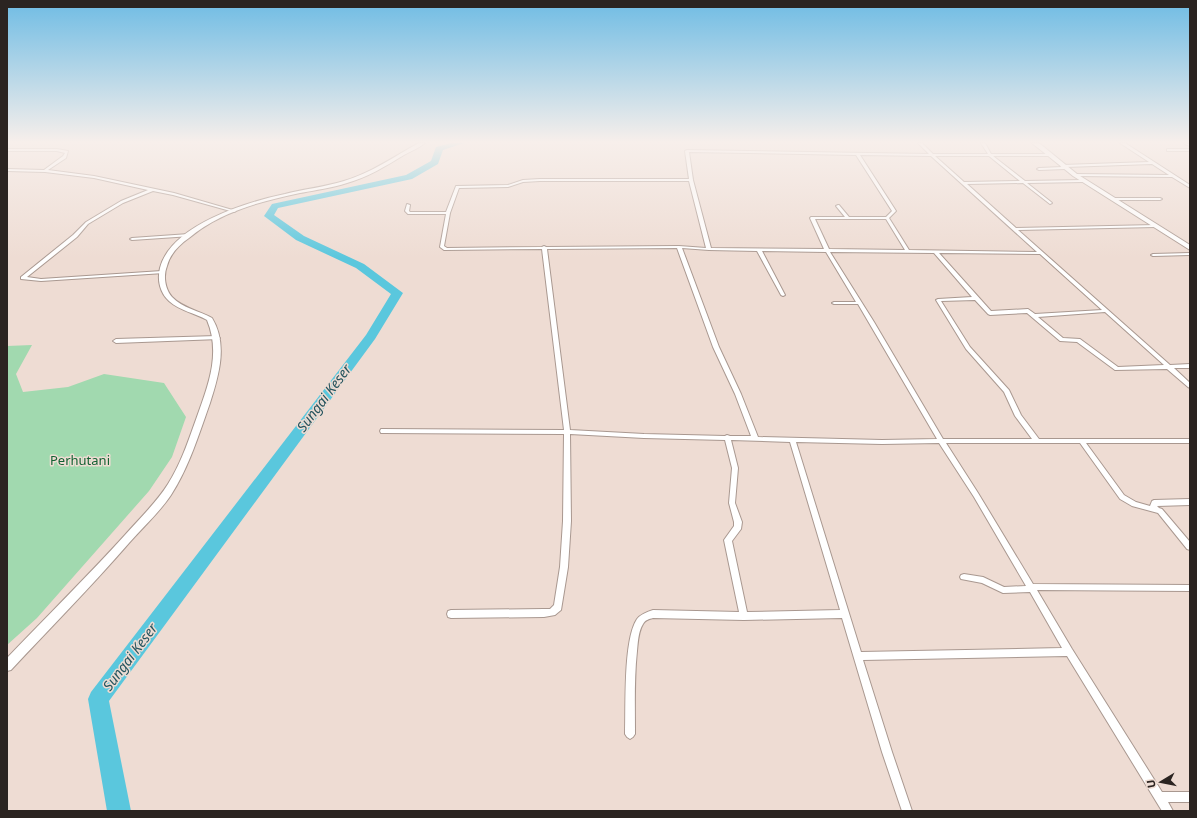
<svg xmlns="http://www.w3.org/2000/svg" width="1197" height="818" viewBox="0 0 1197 818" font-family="'Noto Sans',sans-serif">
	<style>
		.green { fill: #a1d9af }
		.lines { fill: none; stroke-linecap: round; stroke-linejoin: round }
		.river { fill: #5ac7dd; fill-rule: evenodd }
		.minor-casing { stroke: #a99890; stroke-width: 2 }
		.tertiary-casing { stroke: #a99890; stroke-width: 2 }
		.trunk-casing { stroke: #a99890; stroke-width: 2 }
		.minor { fill: #fff; fill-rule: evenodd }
		.tertiary { fill: #fff; fill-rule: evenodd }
		.trunk { fill: #fff; fill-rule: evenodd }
		.labels { text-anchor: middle; stroke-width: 3; stroke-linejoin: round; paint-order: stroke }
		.park-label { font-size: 13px; fill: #126233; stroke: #eedcd3 }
		.water-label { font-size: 14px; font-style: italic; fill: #26555f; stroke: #eedcd3 }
	</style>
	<rect width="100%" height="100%" fill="#eedcd3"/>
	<polygon class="green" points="32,345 16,374 23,392 68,387 104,374 164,383 186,417 172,457 149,491 37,618 7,645 7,346"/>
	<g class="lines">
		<polygon class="river" points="451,143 464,143 443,150 438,164 412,179 278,208 274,215 304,236 364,264 403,293 375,339 109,701 131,811 107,811 88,699 91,692 366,335 391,294 356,268 296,240 264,216 272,204 406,175 431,161 436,147"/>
		<g class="minor-casing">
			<g id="minor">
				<path d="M918 143H922L933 154H988L981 143H985L991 154H1049V156H993L1025 181 1084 180 1086 181 1084 182 1027 183 1051 202 1052 203 1050 204 1023 183 967 184 1016 228 1156 225 1158 226 1156 227 1018 230 1170 365 1190 364V368H1174L1190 383V388L1188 387 1167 369 1115 370 1077 342 1060 341 1027 313 990 315 988 314 975 300 941 301 970 347 1009 390 1021 415 1039 439H1190V443H1086L1124 495 1136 502 1150 506 1152 501 1154 500 1190 499V505L1157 506 1159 508 1162 509 1190 542V550L1187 549 1158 513 1132 506 1120 499 1080 443H946L978 493 1033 584 1190 585V591L1037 590 1072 649 1162 792H1190V802H1168L1173 811H1162L1067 656 863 660 892 752 912 811H902L882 752 842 618 744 620 653 618C649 619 645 620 643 624 638 632 638 642 637 651 634 679 635 706 635 734L633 737 630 739 627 737 625 734C626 707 623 640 637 619 641 614 647 612 653 610L739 612 724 540 734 526V522L729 503 732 468 725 440 644 438 570 434 571 521 568 567 561 610 555 615 544 617 451 618 448 617 447 614 448 611 451 610 544 609H550L554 605 560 567 563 521 564 434 383 433H381L380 431 381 429 564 430 542 249 444 250 440 247 446 214H408L405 211 407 204 410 205 409 211 410 212H446L456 186 508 185 523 180 540 179H689L685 151 687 150 929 154ZM689 152 856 155 892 211 886 217H849L839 205H838L836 206 845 217H811L810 218 824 249 711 248 693 180ZM860 155 931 156 1037 252 909 250 889 218 896 211ZM935 156H989L1020 181 964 182ZM540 181H689L706 248 679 246 546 247 544 246 542 247 447 248 444 246 450 213 459 188 508 187 523 182ZM815 219H886L905 250 829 249ZM677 248 713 347 735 394 751 436H730L727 435 725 436 644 434 570 430 547 249ZM682 248 709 250 757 251 781 295 783 296 785 295 762 251 826 252 856 302H834L832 303 834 304H858L937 439 882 440 758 437 741 394 719 347ZM830 252 934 253 972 297 938 299 936 300 966 349 1004 392 1015 416 1032 439H943L874 322ZM939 253 1040 254 1102 310 1035 314 1028 309 991 311ZM1105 312 1164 365 1118 367 1080 339 1063 338 1038 317ZM731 440 790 442 840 610 747 612 732 541 741 529 742 522 735 503 738 468ZM796 442 882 444 939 443 974 497 1026 586 1004 587 983 577 964 574 961 575 960 577 961 579 982 583 1003 593 1030 592 1062 648 861 652Z"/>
				<polygon points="1120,143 1125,143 1190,185 1190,188 1172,177 1075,176 1073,175 1075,174 1169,175 1152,164 1065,167 1067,168 1065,169 1039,170 1037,169 1039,168 1062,167 1060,166 1062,165 1149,162"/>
				<polygon points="1184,143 1190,144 1190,146 1185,144"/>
				<polygon points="7,149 57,149 68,151 66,158 48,170 94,176 174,193 236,211 234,212 173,195 153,191 123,203 88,224 77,237 27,277 41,279 162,271 164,272 164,273 41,281 21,279 21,277 73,235 86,222 121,201 148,190 94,178 45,172 7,171 7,169 44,170 63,156 65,153 57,151 7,151"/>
				<rect x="1167" y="149" width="23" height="2"/>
				<polygon points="1113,198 1160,198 1162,199 1160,200 1114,200 1112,199"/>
				<polygon points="189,234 191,234 191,236 132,240 130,239 132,238"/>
				<polygon points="1190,253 1190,255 1153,256 1151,255 1153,254"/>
				<polygon points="217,336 220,338 219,339 116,343 113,341 116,339"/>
			</g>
		</g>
		<g class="tertiary-casing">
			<path id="tertiary" d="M419 143H425C419 148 411 151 404 155 386 166 368 177 347 183 332 188 316 190 300 193 262 201 219 212 189 238 179 245 170 254 167 266 163 276 165 289 172 297 182 308 200 311 212 318 228 344 219 375 210 403 199 434 189 467 171 495 159 513 143 527 129 543 91 587 50 628 11 670L7 671V658C46 617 87 577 125 535 140 518 156 503 168 484 182 462 190 436 199 411 210 381 220 351 207 320 195 313 180 311 169 301 160 293 157 280 160 268 171 225 247 202 285 194 304 189 325 187 344 181 371 173 395 156 419 143Z"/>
		</g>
		<g class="trunk-casing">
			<polygon id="trunk" points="1032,143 1039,143 1077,174 1190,245 1190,250 1073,176"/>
		</g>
		<use href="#minor" class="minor"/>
		<use href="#tertiary" class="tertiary"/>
		<use href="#trunk" class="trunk"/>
	</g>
	<linearGradient id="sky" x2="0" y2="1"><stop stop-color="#6fbce4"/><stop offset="0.55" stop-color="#f7efeb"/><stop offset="1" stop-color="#f7efeb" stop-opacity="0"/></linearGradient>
	<rect width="1197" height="258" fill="url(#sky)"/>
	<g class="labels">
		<g class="park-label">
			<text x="80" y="465">Perhutani</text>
		</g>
		<g class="water-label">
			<text transform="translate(324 398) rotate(-53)" y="5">Sungai Keser</text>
			<text transform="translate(130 657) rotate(-53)" y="5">Sungai Keser</text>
		</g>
	</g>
	<rect width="1197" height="818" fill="none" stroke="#2b2421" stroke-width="16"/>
	<g transform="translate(1161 782) rotate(260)" stroke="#eedcd3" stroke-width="3" paint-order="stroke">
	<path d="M0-3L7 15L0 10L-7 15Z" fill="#2b2421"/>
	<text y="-6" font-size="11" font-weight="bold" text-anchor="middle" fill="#2b2421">U</text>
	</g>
</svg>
